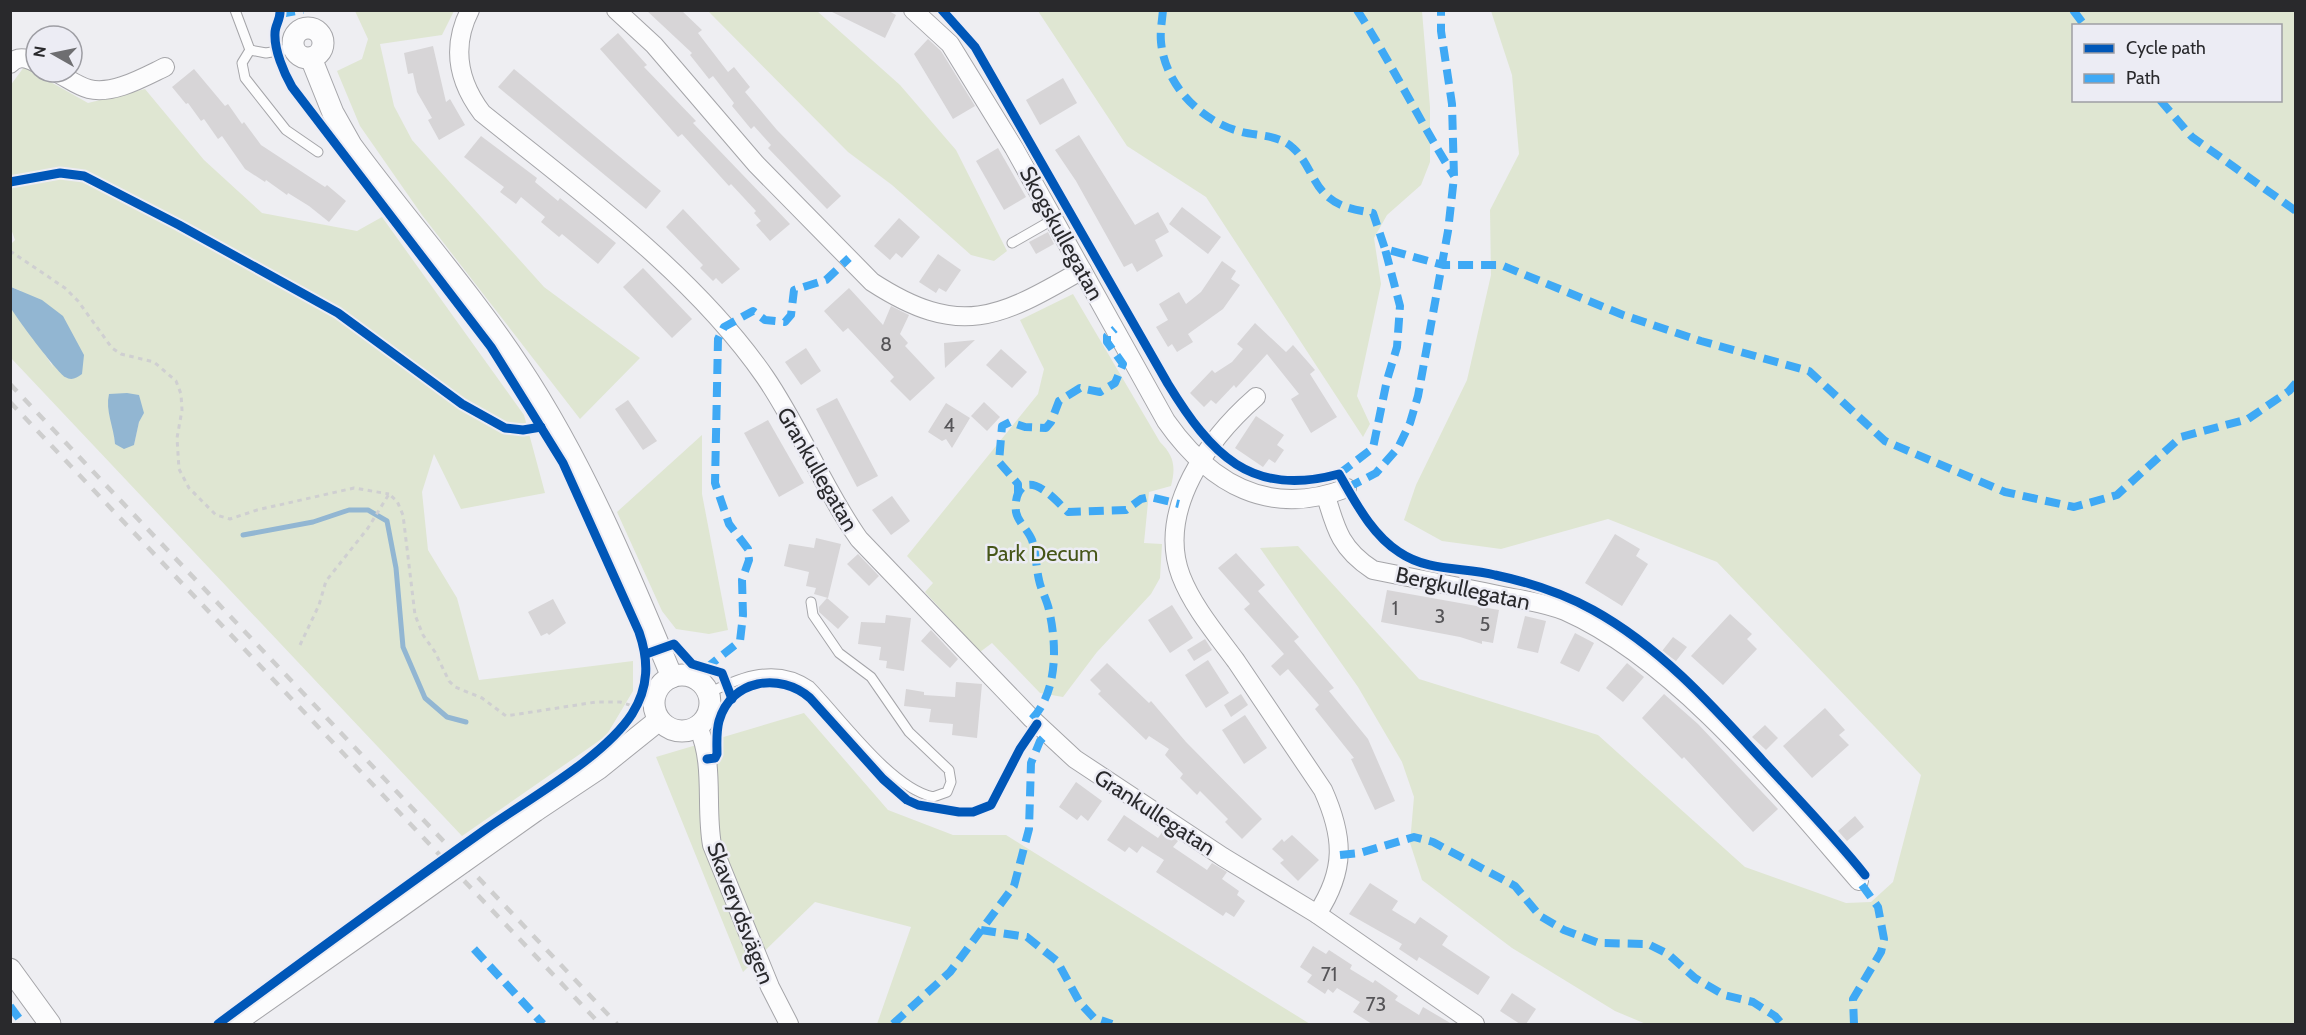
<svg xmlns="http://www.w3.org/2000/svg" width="2306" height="1035" viewBox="0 0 2306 1035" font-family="Cabin,sans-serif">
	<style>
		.green { fill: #dfe6d2; fill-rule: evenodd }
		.water { fill: #92b6d2 }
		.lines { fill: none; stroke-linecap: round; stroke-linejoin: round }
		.stream { stroke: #92b6d2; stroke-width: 5 }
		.building { fill: #d7d5d7 }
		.service-casing { stroke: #a5a5a9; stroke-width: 11 }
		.minor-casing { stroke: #a5a5a9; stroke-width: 20 }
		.tertiary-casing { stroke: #a5a5a9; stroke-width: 23 }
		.path { stroke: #cfcfd1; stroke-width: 3; stroke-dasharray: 4.5 4.5; stroke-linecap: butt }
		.service { stroke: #fcfcfd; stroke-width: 9 }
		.minor { stroke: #fcfcfd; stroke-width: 18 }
		.tertiary { stroke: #fcfcfd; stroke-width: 21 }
		.rail { stroke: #cecece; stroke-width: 4.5; stroke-dasharray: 10 10; stroke-linecap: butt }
		.tertiary-bridge-casing { stroke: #a5a5a9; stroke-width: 23; stroke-linecap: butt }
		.tertiary-bridge { stroke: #fcfcfd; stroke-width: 21 }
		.quiet { stroke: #3fa9f5; stroke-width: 8; stroke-dasharray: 15 8; stroke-linecap: butt }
		.cycleway-casing { stroke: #ececf4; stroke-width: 13 }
		.cycleway { stroke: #0057b8; stroke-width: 9 }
		.labels { text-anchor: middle; stroke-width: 5; stroke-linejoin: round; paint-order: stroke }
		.number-label { font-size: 20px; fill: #565558 }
		.street-label { font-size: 22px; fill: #29292c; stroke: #ececf4 }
		.park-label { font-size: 22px; fill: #465618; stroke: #ececf4 }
	</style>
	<rect width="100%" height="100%" fill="#eeeef2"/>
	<g class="green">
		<polygon points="355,11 454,11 442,35 380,44 394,106 412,140 544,287 640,358 580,419 422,215 360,126 337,71 362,59 368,39"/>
		<polygon points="708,11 817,11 900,85 956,150 1007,251 994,261 971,255 892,185 848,152"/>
		<polygon points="1038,11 1422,11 1430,107 1430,162 1421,185 1387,215 1374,238 1381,284 1357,396 1370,424 1363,437 1206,197 1127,146"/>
		<path d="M1491 11H2295V1024H1646L1615 1011 1512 948 1422 880 1410 843 1414 797 1402 762 1358 687 1260 548 1298 546 1419 679 1598 735 1745 867 1846 903 1871 902 1893 882 1921 775 1717 562 1608 519 1501 549 1442 541 1404 520 1416 485 1467 380 1491 275 1490 210 1519 154 1512 75ZM2074 26H2280V100H2074Z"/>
		<path d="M24 67 88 103 145 89 204 160 262 213 357 231 382 217 524 415 545 493 461 509 434 454 422 492 428 550 457 598 479 680 633 661V691L606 736 462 836 11 358V308L39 345 53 367 21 291 11 287V244L15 240 10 226V86ZM144 413 139 421 134 445 115 444 114 430Z"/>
		<path d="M1073 294 1160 442C1174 456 1176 466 1171 486L1149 492 1144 543 1162 544 1160 578 1151 594 1097 652 1063 697 1040 693 992 643 980 652 925 592 933 583 907 556 1038 394 1044 369 1020 320Z"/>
		<polygon points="702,435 702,494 728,630 709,634 676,629 662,611 617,512"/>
		<polygon points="804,713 888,810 953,835 1006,835 1310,1024 877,1024 911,927 815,902 743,972 656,757"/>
	</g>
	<g class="water">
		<path d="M11 287 42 300 63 316 84 355 82 374C76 378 72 381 65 377 58 373 12 313 10 306 9 301 10 293 11 287Z"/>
		<path d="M127 393 139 395 144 413 139 422 134 445 124 449 115 444C114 427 105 411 109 394Z"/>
	</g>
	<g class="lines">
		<polyline class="stream" points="243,535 313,522 349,510 368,510 387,521 396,568 403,647 425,698 447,717 466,722"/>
	</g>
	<g class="building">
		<polygon points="646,10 681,10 702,30 698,33 728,72 734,67 750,87 745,92 777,130 841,196 827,209 768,148 771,145 754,126 751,129 732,106 734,103 713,76 709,79 690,55 692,53"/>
		<polygon points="828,10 887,10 896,15 885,38"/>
		<polygon points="618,33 647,65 644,67 696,121 693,123 790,224 770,241 756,225 761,221 754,213 756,211 731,184 729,186 682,134 678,137 600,49"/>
		<polygon points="928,39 941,51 975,106 953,119 914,54"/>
		<polygon points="433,46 446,102 450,99 465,125 439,140 428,120 432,118 417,92 413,73 408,74 404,53"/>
		<polygon points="194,69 225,106 228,104 242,124 244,122 261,145 325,187 327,185 346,201 329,222 309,206 288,193 287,195 266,180 265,182 245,169 222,136 218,139 204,119 201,121 188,103 186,104 172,87"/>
		<polygon points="514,69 661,191 646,209 498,87"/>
		<polygon points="1063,78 1077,103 1040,125 1026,100"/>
		<polygon points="1079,135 1135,225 1158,212 1169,232 1155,240 1163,256 1137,272 1132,263 1124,267 1076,181 1055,150"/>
		<polygon points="481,136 537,178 535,182 558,201 560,198 616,243 598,264 562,234 559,237 541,222 545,217 521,197 516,204 500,192 504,187 464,157"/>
		<polygon points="998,148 1026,197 1004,210 976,161"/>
		<polygon points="1182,207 1221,237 1208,254 1169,224"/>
		<polygon points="683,209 740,269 722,284 716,278 713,281 700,268 703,265 666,227"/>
		<polygon points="899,218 920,237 902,258 896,253 890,260 874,246"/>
		<polygon points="1048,232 1054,244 1036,254 1029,242"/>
		<polygon points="938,254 961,270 946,292 939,288 936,293 919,282"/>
		<polygon points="1222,261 1236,271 1231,279 1240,285 1223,309 1188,334 1193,342 1177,352 1172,344 1168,347 1156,327 1168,320 1159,304 1179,292 1186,304 1201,292"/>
		<polygon points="643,268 692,319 672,338 623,287"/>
		<polygon points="849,288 883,325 891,306 909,315 900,334 908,343 905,346 935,378 910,401 890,381 894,377 848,328 843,332 824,311"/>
		<polygon points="1255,323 1286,352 1293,345 1315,370 1310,374 1337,417 1311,433 1291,399 1299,394 1267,354 1236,388 1234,385 1216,404 1211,400 1204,407 1190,393 1212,370 1215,373 1232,362 1243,349 1237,344"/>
		<polygon points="975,340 945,368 944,343"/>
		<polygon points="806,348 821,371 801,385 785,362"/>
		<polygon points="1001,349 1027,372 1012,388 986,365"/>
		<polygon points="837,398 878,476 857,487 816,409"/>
		<polygon points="628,400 657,441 643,450 615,409"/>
		<polygon points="984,402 1000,417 987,431 971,416"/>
		<polygon points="946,403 970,418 952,448 946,439 942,441 928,432"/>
		<polygon points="1256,416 1284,435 1277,445 1284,450 1275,463 1269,459 1263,467 1235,448"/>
		<polygon points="768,420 804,483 779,497 744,433"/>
		<polygon points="892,496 910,521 891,535 872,510"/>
		<polygon points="1615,534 1640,549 1636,556 1648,564 1622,606 1585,583"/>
		<polygon points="816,538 841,544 828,598 814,594 816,588 806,586 809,572 784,566 789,544 814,548"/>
		<polygon points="1236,553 1265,585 1258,591 1299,637 1294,641 1334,688 1329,691 1368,739 1395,801 1375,810 1351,759 1354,758 1315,709 1319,705 1288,669 1280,676 1271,666 1284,654 1244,609 1250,604 1218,568"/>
		<polygon points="858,554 879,576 869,586 847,564"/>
		<polygon points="1387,590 1499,610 1493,643 1482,641 1482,644 1460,637 1381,622"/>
		<polygon points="827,598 849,617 838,629 819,612 819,607"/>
		<polygon points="553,599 566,623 549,635 547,633 541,636 528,612"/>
		<polygon points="1172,605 1193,638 1170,653 1148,620"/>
		<polygon points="1730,614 1752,634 1747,639 1757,649 1723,685 1691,656"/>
		<polygon points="886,615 911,618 904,671 886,668 887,661 879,660 881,647 858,644 861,622 885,623"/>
		<polygon points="1525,616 1546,621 1538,653 1517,648"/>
		<polygon points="931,630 958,659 950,668 921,641"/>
		<polygon points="1575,633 1594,643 1579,672 1560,663"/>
		<polygon points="1673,637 1687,647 1676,661 1662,651"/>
		<polygon points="1205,639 1212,650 1194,661 1187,650"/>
		<polygon points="1208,660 1229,693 1206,708 1185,675"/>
		<polygon points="1107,663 1149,703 1151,701 1186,742 1262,819 1242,839 1225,822 1228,819 1200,791 1197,795 1180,778 1183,774 1165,755 1169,749 1149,736 1146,740 1098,694 1101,691 1090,680"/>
		<polygon points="1627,663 1644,677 1623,702 1606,688"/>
		<polygon points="956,682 982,684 977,738 952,735 953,724 929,722 931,709 904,706 906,689 924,692 924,695 955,697"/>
		<polygon points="1241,694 1248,705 1231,717 1224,705"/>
		<polygon points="1664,694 1698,724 1778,809 1753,832 1684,757 1682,759 1642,718"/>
		<polygon points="1825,708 1845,730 1839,735 1849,745 1812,778 1783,746"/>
		<polygon points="1245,715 1267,748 1244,764 1222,730"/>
		<polygon points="1765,725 1778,738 1766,750 1752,737"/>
		<polygon points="1076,782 1102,801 1088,821 1081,815 1077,820 1059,807"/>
		<polygon points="1124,815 1158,838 1163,831 1178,841 1173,847 1207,870 1212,863 1227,872 1222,879 1239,891 1237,895 1245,901 1234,917 1226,912 1223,916 1156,872 1164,860 1142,846 1137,853 1129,847 1125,852 1107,840"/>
		<polygon points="1855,816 1864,827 1847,841 1838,831"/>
		<polygon points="1292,835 1319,860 1298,881 1280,863 1284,860 1272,849 1282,839 1284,842"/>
		<polygon points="1370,883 1398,901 1392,910 1415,924 1420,917 1448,936 1442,945 1490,977 1478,995 1419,957 1417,961 1399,949 1402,944 1349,914"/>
		<polygon points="1313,946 1326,954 1329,950 1352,965 1350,969 1373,983 1375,980 1398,996 1395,1000 1419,1015 1423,1007 1452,1024 1372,1024 1353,1012 1360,1002 1337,988 1333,993 1328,989 1325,994 1307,982 1312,975 1300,967"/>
		<polygon points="1512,993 1536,1009 1526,1024 1520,1024 1500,1011"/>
	</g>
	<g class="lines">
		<g class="service-casing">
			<g id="service">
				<polyline points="235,10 250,50 266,53 294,48"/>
				<polyline points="250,50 242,63 245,78 286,130 318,152"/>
				<polyline points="1012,243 1054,219"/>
				<path d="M709 693C742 676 777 663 810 686 841 718 891 788 933 797L947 792 951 782 949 770 909 732 871 677 839 653 813 615 811 602"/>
			</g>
		</g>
		<g class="minor-casing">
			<g id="minor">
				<path d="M470 10C451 47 458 81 482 113 579 191 694 274 765 377 800 428 823 488 859 539L1032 719 1075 759 1223 857 1317 914 1475 1024"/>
				<path d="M616 10 654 45 756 164 872 282C960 339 999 318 1082 270"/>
				<path d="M913 10 950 44 1014 148 1166 421C1211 485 1270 518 1347 488"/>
				<path d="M10 64C18 55 27 58 36 63"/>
				<path d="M55 72C66 77 77 86 89 89 113 95 144 77 165 67"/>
				<path d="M1256 397C1209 438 1156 510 1181 576 1193 607 1217 635 1236 661 1265 704 1294 747 1323 790 1344 837 1346 870 1317 914"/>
				<path d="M1326 496C1336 531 1342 550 1373 570 1417 579 1460 587 1503 596 1523 600 1546 603 1565 611 1676 660 1780 790 1859 881"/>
				<path d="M698 727C715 764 705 806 712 845L770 987 789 1024"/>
			</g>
		</g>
		<g class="tertiary-casing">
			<g id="tertiary">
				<circle cx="308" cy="43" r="15"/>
				<path d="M311 58 333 113 351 145C406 220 468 289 519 366 583 462 628 571 672 677"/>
				<circle cx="682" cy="703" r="28"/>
				<polyline points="535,811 598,769 659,720"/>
				<polyline points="10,969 50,1024"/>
				<polyline points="233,1024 394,911"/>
			</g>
		</g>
		<g class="path">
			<polyline points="10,251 65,288 78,301 112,348 121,354 154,362 176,381 181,394 182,410 177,438 179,469 189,488 216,515 230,519 257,510 354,488 389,494"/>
			<polyline points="300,645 319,605 326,581 368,528 389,494 397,501 403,515 415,615 423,635 435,652 449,681 455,687 482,698 506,716 596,702 620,702 636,707"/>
		</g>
		<use href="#service" class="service"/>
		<use href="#minor" class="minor"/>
		<use href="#tertiary" class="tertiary"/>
		<g class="rail">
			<polyline points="10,384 617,1024"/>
			<polyline points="10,402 600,1024"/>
		</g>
		<g class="tertiary-bridge-casing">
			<polyline id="tertiary-bridge" points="394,911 535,811"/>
		</g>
		<use href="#tertiary-bridge" class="tertiary-bridge"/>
		<g class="quiet">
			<path d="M1163 10C1162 21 1160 32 1161 42 1165 85 1201 122 1242 132 1258 136 1280 135 1293 148 1308 161 1313 184 1327 196 1340 208 1357 210 1373 213L1385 249 1443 265H1501L1623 315 1701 341 1809 371 1885 441 2005 492 2074 507 2117 495 2181 437 2248 419 2289 391 2296 383"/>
			<path d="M1357 10C1392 64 1420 122 1454 176"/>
			<polyline points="2073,10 2085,26"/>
			<polyline points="280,14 303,10"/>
			<polyline points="2160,100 2192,137 2296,211"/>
			<polyline points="1339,474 1373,448 1387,380 1397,347 1400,306 1385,249"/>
			<polyline points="1347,488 1376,473 1398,448 1410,423 1418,396 1448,231 1454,177 1452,104 1441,31 1441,10"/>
			<polyline points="1018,494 1018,484 999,462 1002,426 1010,422 1025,427 1046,428 1051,422 1059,401 1080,388 1100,392 1115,383 1123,364 1107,342 1107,336 1115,329"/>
			<polyline points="705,669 740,641 743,615 742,580 749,560 748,549 729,524 715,483 718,339 724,327 753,311 765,320 785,322 791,315 794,290 826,280 849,258"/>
			<path d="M1032 719C1058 691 1057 645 1049 610 1047 600 1041 590 1039 580 1036 567 1036 552 1032 540 1028 530 1018 522 1016 512 1015 503 1016 493 1023 487 1037 477 1059 504 1068 512L1126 510 1141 499 1150 497 1179 504"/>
			<polyline points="1340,855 1360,853 1414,837 1433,842 1515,886 1540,916 1564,930 1599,943 1648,944 1668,954 1695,978 1724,995 1753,1002 1775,1016 1782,1024"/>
			<polyline points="981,930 1027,937 1057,961 1080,1003 1094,1018 1112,1024"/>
			<polyline points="474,949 543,1024"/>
			<polyline points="10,1006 23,1024"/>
			<polyline points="893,1024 950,972 1014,886 1029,829 1031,763 1040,741 1047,734"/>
			<polyline points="1854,1024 1853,999 1881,952 1884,939 1878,907 1859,881 1864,874"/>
		</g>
		<g class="cycleway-casing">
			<g id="cycleway">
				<path d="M942 10 975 47 1168 384C1211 454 1250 498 1339 474 1355 501 1371 534 1399 552 1428 572 1463 567 1495 575 1528 582 1564 594 1593 610 1660 647 1711 704 1762 760 1797 798 1833 835 1865 875"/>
				<polyline points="10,182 60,173 84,176 179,225 338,313 462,404 505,428 523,430 541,427"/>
				<polyline points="646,654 674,644 692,664 722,673 732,699"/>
				<path d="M707 759 715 758 717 754C717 743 716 732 719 721 731 679 780 672 810 698L883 779 907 800 918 805 959 812H973L991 805 1020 749 1037 724"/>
				<path d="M218 1024C307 958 396 893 486 829 529 799 605 756 632 714 649 687 649 661 639 632L563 463 529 408 491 347 292 87C284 73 274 50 275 33 275 25 281 19 280 10"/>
			</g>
		</g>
		<use href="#cycleway" class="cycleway"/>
	</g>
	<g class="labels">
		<g class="number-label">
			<text x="886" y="351">8</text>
			<text x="949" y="432">4</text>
			<text x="1395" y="615">1</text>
			<text x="1440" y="623">3</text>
			<text x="1485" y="631">5</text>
			<text x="1329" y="981">71</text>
			<text x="1376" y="1011">73</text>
		</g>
		<g class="street-label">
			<text transform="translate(1062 233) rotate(61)" y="8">Skogskullegatan</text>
			<text transform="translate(818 469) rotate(60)" y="8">Grankullegatan</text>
			<text transform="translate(1463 588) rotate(12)" y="8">Bergkullegatan</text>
			<text transform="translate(1155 812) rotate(33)" y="8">Grankullegatan</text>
			<text transform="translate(741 913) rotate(69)" y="8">Skaverydsvägen</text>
		</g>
		<g class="park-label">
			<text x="1042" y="561">Park Decum</text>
		</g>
	</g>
	<rect width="2306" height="1035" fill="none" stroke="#29292c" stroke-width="24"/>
	<rect x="2072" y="24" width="210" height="78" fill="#ececf4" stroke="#9e9ea4" stroke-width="1.5"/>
	<rect x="2084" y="44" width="30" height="9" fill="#0057b8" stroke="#9e9ea4" stroke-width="1.5"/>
	<text x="2126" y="54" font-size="18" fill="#29292c">Cycle path</text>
	<rect x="2084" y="74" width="30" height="9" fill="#3fa9f5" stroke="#9e9ea4" stroke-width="1.5"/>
	<text x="2126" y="84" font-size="18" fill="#29292c">Path</text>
	<g transform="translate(54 54) rotate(279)"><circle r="28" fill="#ececf4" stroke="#9e9ea4" stroke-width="1.5"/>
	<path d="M0-4.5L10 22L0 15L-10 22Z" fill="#6e6e71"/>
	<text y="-9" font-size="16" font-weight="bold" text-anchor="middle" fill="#29292c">N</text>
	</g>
</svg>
